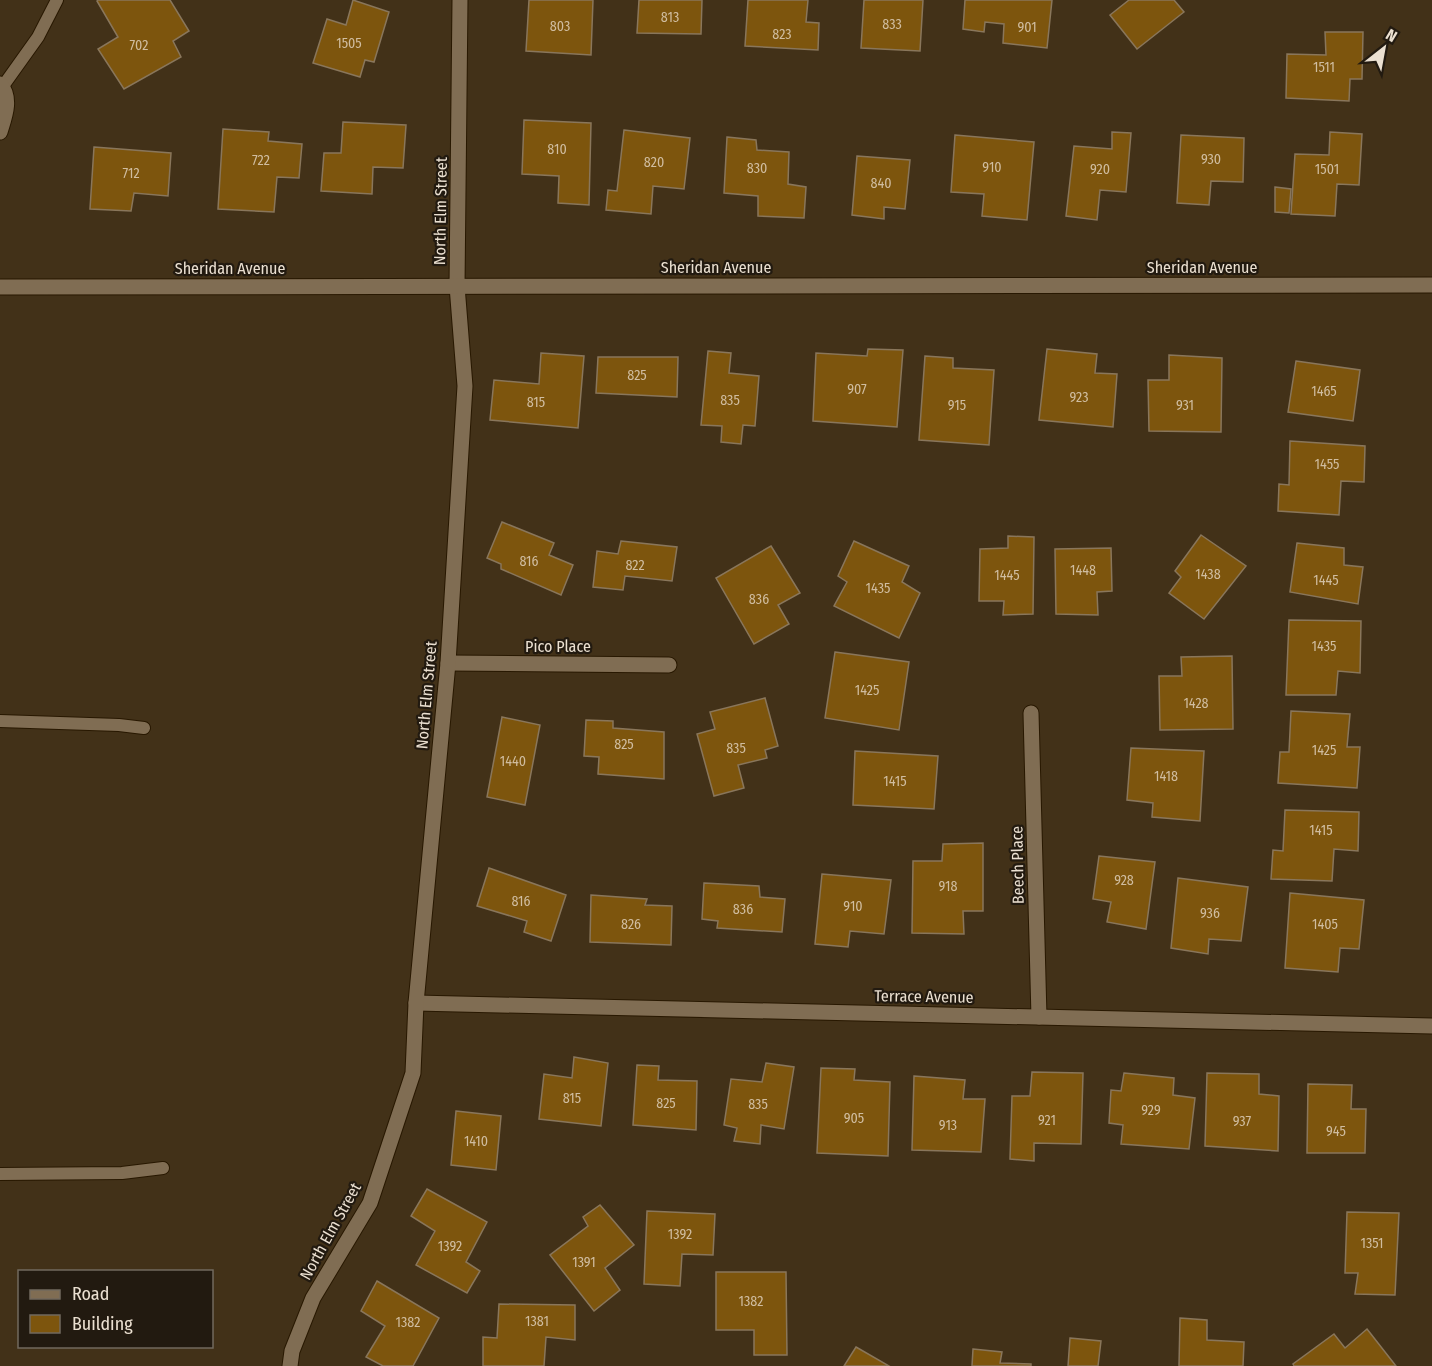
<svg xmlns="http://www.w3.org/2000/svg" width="1432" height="1366" viewBox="0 0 1432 1366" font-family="'Fira Sans Condensed',sans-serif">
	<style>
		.building { fill: #7d550d; stroke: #89765b; stroke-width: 1.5 }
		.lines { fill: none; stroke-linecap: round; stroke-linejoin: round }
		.service-casing { stroke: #281801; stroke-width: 14 }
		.minor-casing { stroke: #281801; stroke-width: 17 }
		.tertiary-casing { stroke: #281801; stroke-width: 17 }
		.service { stroke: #806d53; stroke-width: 12 }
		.minor { stroke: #806d53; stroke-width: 15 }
		.tertiary { stroke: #806d53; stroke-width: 15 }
		.labels { text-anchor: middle; stroke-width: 4.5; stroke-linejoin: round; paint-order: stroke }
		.number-label { font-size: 14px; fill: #d0bda0 }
		.street-label { font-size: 16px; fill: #ebe0d1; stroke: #221a10 }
	</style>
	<rect width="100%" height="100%" fill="#423118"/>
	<g class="building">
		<polygon points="98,0 170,0 189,31 173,41 181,57 124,89 98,49 118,37 97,1"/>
		<polygon points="353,0 389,12 374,62 365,60 360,77 313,63 327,19 346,25"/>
		<polygon points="529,0 593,0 591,55 526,51"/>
		<polygon points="639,0 702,0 701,34 637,33"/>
		<polygon points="748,0 808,0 806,22 819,23 818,50 745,46"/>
		<polygon points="864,0 923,0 920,51 861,48"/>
		<polygon points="965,0 1052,0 1047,48 1003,43 1004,24 985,22 984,32 963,29"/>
		<polygon points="1129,0 1174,0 1184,12 1137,49 1110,15"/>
		<polygon points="1325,32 1363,32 1362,79 1350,79 1349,101 1286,98 1287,54 1326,55"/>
		<polygon points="524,120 591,123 589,205 558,203 559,176 522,174"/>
		<polygon points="343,122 406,125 403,168 373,167 372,194 321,191 324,153 341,153"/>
		<polygon points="223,129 269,132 268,141 302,144 299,178 277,177 274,212 218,209"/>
		<polygon points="624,130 690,138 684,189 653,186 651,214 606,210 608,190 617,191"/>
		<polygon points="1112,132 1131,133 1126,192 1100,190 1097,220 1066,216 1074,146 1112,149"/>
		<polygon points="1330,132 1362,134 1359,185 1337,184 1335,216 1291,214 1295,154 1329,155"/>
		<polygon points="955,135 1034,142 1027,220 982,216 984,194 951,192"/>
		<polygon points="1181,135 1244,138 1243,182 1211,181 1209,205 1177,203"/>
		<polygon points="727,137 756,140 757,150 789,152 788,184 806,187 804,218 758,216 758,196 724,193"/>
		<polygon points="94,147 171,153 168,196 134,193 131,211 90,209"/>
		<polygon points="857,156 910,160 905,209 884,207 884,219 852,215"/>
		<polygon points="1275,187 1291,189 1289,213 1275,212"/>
		<polygon points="868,349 903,350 897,427 813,421 816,353 867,356"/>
		<polygon points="1047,349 1097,354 1095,373 1117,374 1113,427 1039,420"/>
		<polygon points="708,351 731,353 729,373 759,376 755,426 743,425 741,444 721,442 722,426 701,425"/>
		<polygon points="541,353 584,356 578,428 490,420 494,380 539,384"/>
		<polygon points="1169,355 1222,358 1221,432 1149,431 1148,380 1169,380"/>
		<polygon points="925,356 953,358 953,368 994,370 989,445 919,440"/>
		<polygon points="598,357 678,357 677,397 596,393"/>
		<polygon points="1296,361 1360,370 1353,421 1288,412"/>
		<polygon points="1290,441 1365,446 1364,482 1341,481 1339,515 1278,511 1279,484 1289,485"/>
		<polygon points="502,522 554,543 549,555 573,565 561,595 501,569 501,564 487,558"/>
		<polygon points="1201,535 1246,566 1204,619 1169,593 1181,577 1175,571"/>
		<polygon points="1008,536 1034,537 1033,614 1003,615 1004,601 979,601 980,549 1008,548"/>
		<polygon points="621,541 677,547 672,581 625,576 623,590 593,587 597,551 618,554"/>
		<polygon points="854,541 909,566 902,582 920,593 899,638 834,606 847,582 838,576"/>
		<polygon points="1297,543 1344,548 1344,565 1363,567 1358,604 1290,592"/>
		<polygon points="771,546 800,593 778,605 789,624 754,644 716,578"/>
		<polygon points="1111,548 1112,591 1097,592 1098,615 1056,614 1055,549"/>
		<polygon points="1289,620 1361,621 1360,673 1338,671 1336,695 1286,695"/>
		<polygon points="835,652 909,662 899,730 825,718"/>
		<polygon points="1232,656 1233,729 1160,730 1159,676 1182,676 1181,657"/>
		<polygon points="765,698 778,746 765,750 767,758 738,765 744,788 714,796 697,734 715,729 710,712"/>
		<polygon points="1291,711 1350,714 1347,747 1360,747 1357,788 1278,783 1280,752 1289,752"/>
		<polygon points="502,717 540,725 525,805 487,797"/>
		<polygon points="586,720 613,721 613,728 664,732 664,779 598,774 599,757 584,756"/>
		<polygon points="1131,748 1204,751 1200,821 1152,817 1153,803 1127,800"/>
		<polygon points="855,751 938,756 934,809 853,805"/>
		<polygon points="1285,810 1359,812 1358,851 1334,849 1332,881 1271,879 1273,850 1283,851"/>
		<polygon points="983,843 983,911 963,911 964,934 912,933 913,861 942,861 943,844"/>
		<polygon points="1099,856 1155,862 1146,929 1107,922 1111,902 1093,899"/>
		<polygon points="489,868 566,895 551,941 524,932 527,921 477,906"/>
		<polygon points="822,874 891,880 884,934 850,931 848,947 815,944"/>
		<polygon points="1178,878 1248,887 1241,941 1209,939 1208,954 1171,948"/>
		<polygon points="704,883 759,886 760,897 785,899 782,932 717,928 718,921 702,919"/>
		<polygon points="1290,893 1364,900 1359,949 1340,948 1338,972 1285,968"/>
		<polygon points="591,895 647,899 645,905 672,906 671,945 590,942"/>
		<polygon points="574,1057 608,1063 601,1126 539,1119 544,1074 572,1078"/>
		<polygon points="766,1063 794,1067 784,1129 761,1125 760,1144 734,1141 737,1128 724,1125 731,1079 762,1082"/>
		<polygon points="637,1065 659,1066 658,1080 697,1081 696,1130 633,1125"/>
		<polygon points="821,1068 855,1069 854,1080 890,1082 888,1156 817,1153"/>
		<polygon points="1032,1072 1083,1073 1081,1144 1034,1143 1034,1161 1010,1159 1012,1096 1030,1096"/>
		<polygon points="1124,1073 1174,1078 1173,1095 1195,1098 1189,1149 1121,1144 1123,1125 1109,1123 1111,1090 1121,1091"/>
		<polygon points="1207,1073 1259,1074 1259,1094 1279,1096 1278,1151 1205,1146"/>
		<polygon points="914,1076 965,1080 963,1099 985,1099 981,1152 912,1150"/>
		<polygon points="1308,1084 1352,1085 1351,1109 1366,1109 1365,1153 1307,1153"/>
		<polygon points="456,1111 501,1116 496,1170 451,1165"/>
		<polygon points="427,1189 487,1222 466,1262 480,1271 467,1293 416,1265 435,1231 411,1216"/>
		<polygon points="600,1205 634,1245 605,1268 620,1290 594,1311 550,1255 588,1226 583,1217"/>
		<polygon points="647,1211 715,1214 713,1255 682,1254 680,1286 644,1284"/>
		<polygon points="1347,1212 1399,1213 1395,1295 1355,1294 1358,1273 1345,1273"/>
		<polygon points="716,1272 786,1272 787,1355 754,1355 754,1330 716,1330"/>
		<polygon points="377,1281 439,1318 413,1366 383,1366 366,1357 385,1326 361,1311"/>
		<polygon points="499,1304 575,1305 575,1340 546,1337 544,1366 483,1366 483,1337 497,1338"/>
		<polygon points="1180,1318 1207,1320 1207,1340 1244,1342 1243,1366 1179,1366"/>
		<polygon points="1367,1329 1396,1366 1294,1366 1293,1364 1334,1334 1345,1348"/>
		<polygon points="1070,1338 1101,1341 1098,1366 1068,1366"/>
		<polygon points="856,1347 889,1366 844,1366"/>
		<polygon points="973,1349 1002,1352 1000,1363 1031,1364 1031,1366 972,1366"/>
	</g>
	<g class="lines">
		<g class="service-casing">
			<g id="service">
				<polyline points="3,86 38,37 57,0"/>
				<polyline points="0,721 119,725 144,728"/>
				<polyline points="0,1174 122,1173 163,1168"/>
			</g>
		</g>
		<g class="minor-casing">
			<g id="minor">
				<path d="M0 84C12 98 5 116 0 132"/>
				<polyline points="448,663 669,665"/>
				<polyline points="1031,713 1039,1017"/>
				<polyline points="416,1003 1432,1026"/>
				<polyline points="290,1366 292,1351 313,1298 370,1203 413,1073 416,1003 448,663 465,386 457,286 460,0"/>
			</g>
		</g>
		<g class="tertiary-casing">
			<polyline id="tertiary" points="0,287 1432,285"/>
		</g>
		<use href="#service" class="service"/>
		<use href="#minor" class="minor"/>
		<use href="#tertiary" class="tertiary"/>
	</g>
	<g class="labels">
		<g class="number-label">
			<text x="670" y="22">813</text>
			<text x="892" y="29">833</text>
			<text x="560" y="31">803</text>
			<text x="1027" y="32">901</text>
			<text x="782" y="39">823</text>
			<text x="349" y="48">1505</text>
			<text x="139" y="50">702</text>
			<text x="1324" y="72">1511</text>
			<text x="557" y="154">810</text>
			<text x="1211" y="164">930</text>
			<text x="261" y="165">722</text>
			<text x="654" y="167">820</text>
			<text x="992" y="172">910</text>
			<text x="757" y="173">830</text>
			<text x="1100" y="174">920</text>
			<text x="1327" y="174">1501</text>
			<text x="131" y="178">712</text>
			<text x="881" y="188">840</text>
			<text x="637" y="380">825</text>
			<text x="857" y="394">907</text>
			<text x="1324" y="396">1465</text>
			<text x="1079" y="402">923</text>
			<text x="730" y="405">835</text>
			<text x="536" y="407">815</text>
			<text x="957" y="410">915</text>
			<text x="1185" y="410">931</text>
			<text x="1327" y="469">1455</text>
			<text x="529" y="566">816</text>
			<text x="635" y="570">822</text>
			<text x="1083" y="575">1448</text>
			<text x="1208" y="579">1438</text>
			<text x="1007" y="580">1445</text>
			<text x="1326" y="585">1445</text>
			<text x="878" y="593">1435</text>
			<text x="759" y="604">836</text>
			<text x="1324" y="651">1435</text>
			<text x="867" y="695">1425</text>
			<text x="1196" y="708">1428</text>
			<text x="624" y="749">825</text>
			<text x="736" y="753">835</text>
			<text x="1324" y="755">1425</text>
			<text x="513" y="766">1440</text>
			<text x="1166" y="781">1418</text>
			<text x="895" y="786">1415</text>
			<text x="1321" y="835">1415</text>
			<text x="1124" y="885">928</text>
			<text x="948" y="891">918</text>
			<text x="521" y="906">816</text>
			<text x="853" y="911">910</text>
			<text x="743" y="914">836</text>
			<text x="1210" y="918">936</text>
			<text x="631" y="929">826</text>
			<text x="1325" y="929">1405</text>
			<text x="572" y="1103">815</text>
			<text x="666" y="1108">825</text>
			<text x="758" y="1109">835</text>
			<text x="1151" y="1115">929</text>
			<text x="854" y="1123">905</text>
			<text x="1047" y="1125">921</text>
			<text x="1242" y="1126">937</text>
			<text x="948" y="1130">913</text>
			<text x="1336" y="1136">945</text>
			<text x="476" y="1146">1410</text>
			<text x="680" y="1239">1392</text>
			<text x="1372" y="1248">1351</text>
			<text x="450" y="1251">1392</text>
			<text x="584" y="1267">1391</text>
			<text x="751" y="1306">1382</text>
			<text x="537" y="1326">1381</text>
			<text x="408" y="1327">1382</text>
		</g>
		<g class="street-label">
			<text transform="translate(440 211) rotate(-89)" y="6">North Elm Street</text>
			<text x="716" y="273">Sheridan Avenue</text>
			<text x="1202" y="273">Sheridan Avenue</text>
			<text x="230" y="274">Sheridan Avenue</text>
			<text x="558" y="652">Pico Place</text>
			<text transform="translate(426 695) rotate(-85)" y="6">North Elm Street</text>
			<text transform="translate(1017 865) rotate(-91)" y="6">Beech Place</text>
			<text transform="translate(924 996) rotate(1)" y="6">Terrace Avenue</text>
			<text transform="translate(330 1231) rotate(-61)" y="6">North Elm Street</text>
		</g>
	</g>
	<rect x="18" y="1270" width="195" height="78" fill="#221a10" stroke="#72695d" stroke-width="1.5"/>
	<rect x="30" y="1290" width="30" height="9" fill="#806d53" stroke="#72695d" stroke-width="1.5"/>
	<text x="72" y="1300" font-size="18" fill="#ebe0d1">Road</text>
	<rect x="30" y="1315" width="30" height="18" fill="#7d550d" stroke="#72695d" stroke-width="1.5"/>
	<text x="72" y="1330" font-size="18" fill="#ebe0d1">Building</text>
	<g transform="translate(1384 48) rotate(31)" stroke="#221a10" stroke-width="4.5" paint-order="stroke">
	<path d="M0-4.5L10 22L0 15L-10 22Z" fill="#ebe0d1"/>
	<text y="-9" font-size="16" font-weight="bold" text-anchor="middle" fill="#ebe0d1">N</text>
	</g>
</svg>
